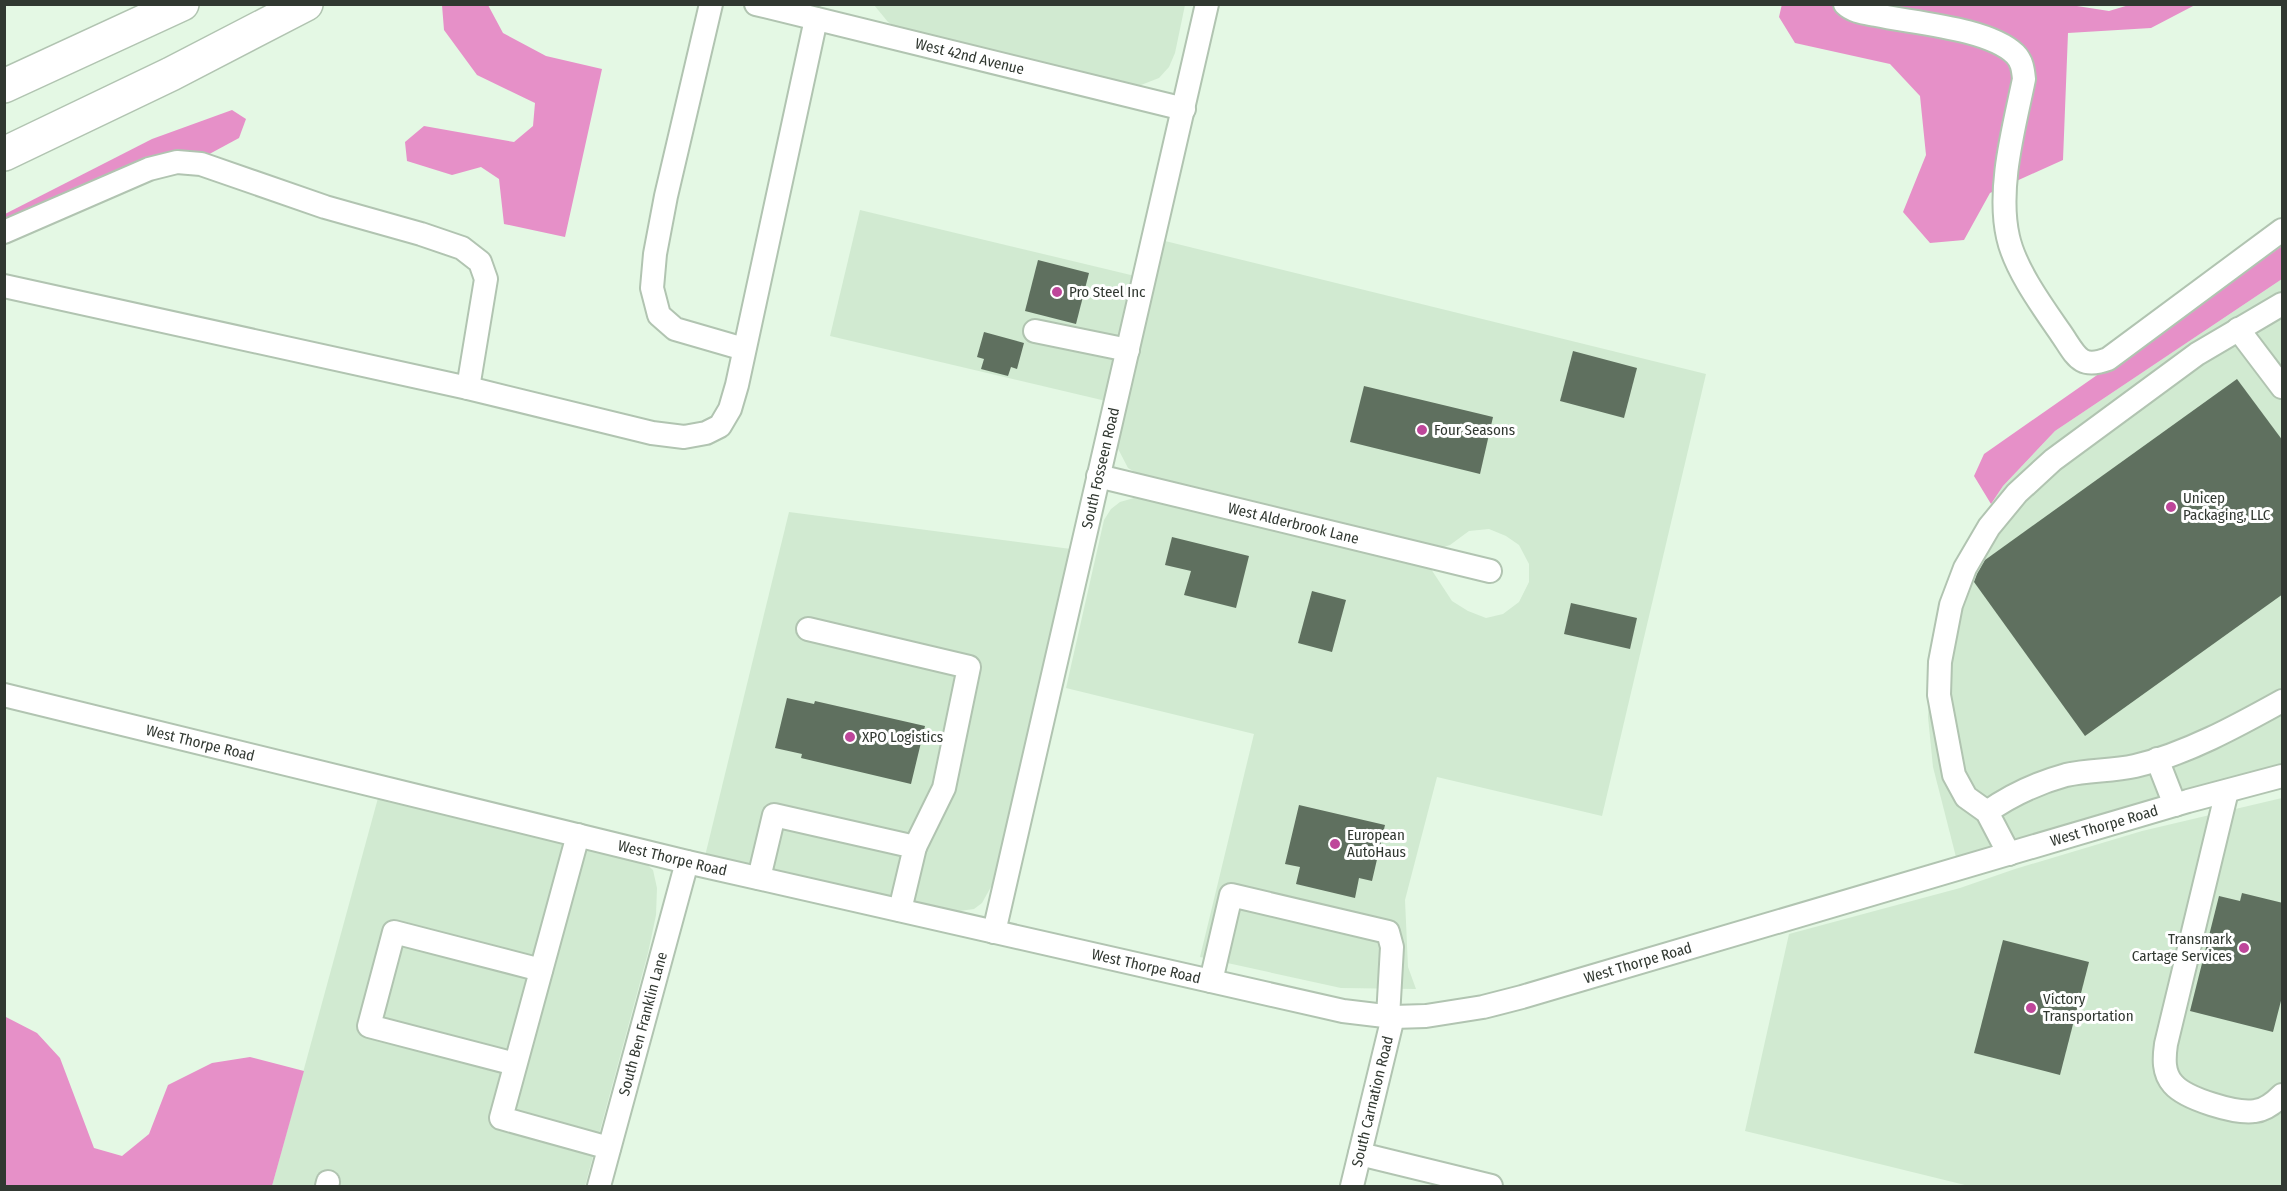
<svg xmlns="http://www.w3.org/2000/svg" width="2287" height="1191" viewBox="0 0 2287 1191" font-family="'Fira Sans Condensed',sans-serif">
	<style>
		.built { fill: #d1ead1 }
		.forest { fill: #e690c8 }
		.building { fill: #5f705f }
		.lines { fill: none; stroke-linecap: round; stroke-linejoin: round }
		.minor-casing { stroke: #b1c4b1; stroke-width: 26 }
		.highway-casing { stroke: #b1c4b1; stroke-width: 36 }
		.minor { stroke: #fff; stroke-width: 22 }
		.highway { stroke: #fff; stroke-width: 33 }
		.poi-dot { fill: #be469a; stroke: #fff; stroke-width: 2 }
		.labels { text-anchor: middle; stroke-width: 6; stroke-linejoin: round; paint-order: stroke }
		.street-label { font-size: 15px; fill: #313831; stroke: #fff }
		.poi-label { font-size: 15px; fill: #313831; stroke: #fff; text-anchor: start }
	</style>
	<rect width="100%" height="100%" fill="#e4f8e4"/>
	<g class="built">
		<polygon points="874,5 1185,5 1175,53 1169,67 1159,78 1141,85 1124,89 902,31 888,22"/>
		<polygon points="860,210 1135,276 1106,401 830,336"/>
		<polygon points="1161,240 1706,374 1602,816 1437,777 1405,900 1408,967 1416,989 1341,988 1200,957 1254,734 1066,688 1104,520 1111,509 1120,502 1134,498 1149,499 1431,569 1452,601 1468,611 1486,618 1503,614 1519,602 1529,582 1529,564 1519,545 1506,536 1489,529 1469,531 1450,545 1438,549 1140,475 1128,468 1114,441"/>
		<polygon points="2282,279 2282,767 1957,861 1933,767 1928,717 1931,658 1943,600 1972,533 2003,486 2055,431"/>
		<polygon points="789,512 1071,549 992,885 982,903 974,909 952,912 705,856"/>
		<polygon points="378,798 644,862 653,870 657,888 656,915 648,953 585,1186 272,1186"/>
		<polygon points="2282,798 2282,1186 1969,1186 1745,1131 1789,934 1960,888 2015,869 2142,831"/>
	</g>
	<g class="forest">
		<polygon points="1782,4 2064,4 2109,11 2129,5 2195,5 2151,28 2068,33 2063,160 1990,193 1964,240 1930,243 1903,212 1926,155 1920,96 1890,64 1795,43 1779,17"/>
		<polygon points="442,5 488,5 503,33 546,56 602,69 565,237 504,224 499,179 481,167 452,175 407,161 405,142 424,126 514,142 533,126 535,103 477,75 444,30"/>
		<polygon points="232,110 246,119 239,138 202,158 5,237 5,214 152,139"/>
		<polygon points="2282,246 2282,279 2055,431 2003,486 1991,504 1974,476 1984,454"/>
		<polygon points="4,1016 37,1033 60,1058 94,1148 122,1156 149,1134 168,1085 212,1063 250,1057 304,1071 272,1186 5,1186"/>
	</g>
	<g class="building">
		<polygon points="1038,260 1089,273 1076,324 1025,311"/>
		<polygon points="984,332 1024,343 1017,369 1011,367 1008,376 981,369 984,359 977,357"/>
		<polygon points="1573,351 1637,368 1624,418 1560,401"/>
		<polygon points="2237,379 2283,441 2283,594 2085,736 1974,582 1977,574 1985,560"/>
		<polygon points="1364,386 1493,417 1480,474 1350,442"/>
		<polygon points="1172,537 1249,556 1236,608 1184,595 1191,571 1165,565"/>
		<polygon points="1312,591 1346,600 1332,652 1298,643"/>
		<polygon points="1571,603 1637,618 1630,649 1564,634"/>
		<polygon points="787,698 814,704 815,701 925,726 911,784 801,758 802,754 775,748"/>
		<polygon points="1299,805 1385,825 1372,881 1359,878 1355,898 1296,884 1300,867 1285,864"/>
		<polygon points="2242,893 2283,903 2283,993 2273,1032 2190,1011 2219,896 2240,901"/>
		<polygon points="2003,940 2089,962 2060,1075 1974,1053"/>
	</g>
	<g class="lines">
		<g class="minor-casing">
			<g id="minor">
				<polyline points="711,4 666,196 655,254 652,288 659,315 675,329 744,349"/>
				<path id="s1" d="M756 4 1184 109"/>
				<path d="M1845 4C1853 12 1866 13 1876 15 1913 23 1988 28 2015 54 2022 61 2023 69 2024 79 2014 128 1997 188 2008 237 2015 269 2042 306 2060 332 2076 355 2079 370 2108 359L2282 230"/>
				<polyline points="4,232 149,169 177,162 201,164 325,207 421,234 462,248 480,262 486,279 468,388"/>
				<polyline points="4,286 468,388 652,433 684,437 706,433 720,426 730,409 737,385 816,19"/>
				<polyline points="2238,329 2282,387"/>
				<polyline points="1035,331 1128,350"/>
				<path id="s2" d="M1098 476 1490 571"/>
				<polyline points="808,629 969,667 944,788 915,847"/>
				<path id="s3" d="M4 695 687 862 1343 1011 1393 1017 1426 1016 1483 1007 1522 997 2188 801 2282 776"/>
				<polyline points="2157,759 2175,805"/>
				<path d="M2227 791 2166 1044C2164 1058 2163 1073 2173 1084 2186 1099 2236 1114 2255 1111 2266 1110 2275 1102 2282 1095"/>
				<path d="M1987 812C2011 795 2037 783 2066 775 2088 770 2112 771 2135 766 2186 754 2237 726 2282 701"/>
				<polyline points="578,835 501,1118 609,1148"/>
				<polyline points="2009,854 1987,812 1966,797 1954,775 1939,695 1940,662 1951,605 1965,568 1989,527 2017,493 2053,460 2197,354 2282,304"/>
				<polyline points="759,878 774,815 915,847 900,910"/>
				<path id="s4" d="M994 932 1207 4"/>
				<polyline points="1211,981 1231,895 1388,932 1392,947 1388,1017"/>
				<polyline points="515,1064 369,1026 394,932 541,970"/>
				<polyline points="1360,1154 1491,1186"/>
				<polyline points="327,1186 328,1182"/>
				<path id="s5" d="M599 1186 687 862"/>
				<path id="s6" d="M1352 1186 1393 1017"/>
			</g>
		</g>
		<g class="highway-casing">
			<g id="highway">
				<polyline points="4,86 182,4"/>
				<polyline points="4,154 171,74 306,4"/>
			</g>
		</g>
		<use href="#minor" class="minor"/>
		<use href="#highway" class="highway"/>
	</g>
	<g class="poi-dot">
		<circle cx="1057" cy="292" r="6"/>
		<circle cx="1422" cy="430" r="6"/>
		<circle cx="2171" cy="507" r="6"/>
		<circle cx="850" cy="737" r="6"/>
		<circle cx="1335" cy="844" r="6"/>
		<circle cx="2244" cy="948" r="6"/>
		<circle cx="2031" cy="1008" r="6"/>
	</g>
	<g class="labels">
		<g class="street-label">
			<text dy="5" stroke="none"><textPath href="#s1" startOffset="220">West 42nd Avenue</textPath></text>
			<text dy="5" stroke="none"><textPath href="#s4" startOffset="476">South Fosseen Road</textPath></text>
			<text dy="5" stroke="none"><textPath href="#s2" startOffset="201">West Alderbrook Lane</textPath></text>
			<text dy="5" stroke="none"><textPath href="#s3" startOffset="202">West Thorpe Road</textPath></text>
			<text dy="5" stroke="none"><textPath href="#s3" startOffset="2164">West Thorpe Road</textPath></text>
			<text dy="5" stroke="none"><textPath href="#s3" startOffset="688">West Thorpe Road</textPath></text>
			<text dy="5" stroke="none"><textPath href="#s3" startOffset="1678">West Thorpe Road</textPath></text>
			<text dy="5" stroke="none"><textPath href="#s3" startOffset="1174">West Thorpe Road</textPath></text>
			<text dy="5" stroke="none"><textPath href="#s5" startOffset="168">South Ben Franklin Lane</textPath></text>
			<text dy="5" stroke="none"><textPath href="#s6" startOffset="87">South Carnation Road</textPath></text>
		</g>
		<g class="poi-label">
			<text x="1069" y="297">Pro Steel Inc</text>
			<text x="1434" y="435">Four Seasons</text>
			<text x="2183" y="503">Unicep<tspan x="2183" dy="17">Packaging, LLC</tspan></text>
			<text x="862" y="742">XPO Logistics</text>
			<text x="1347" y="840">European<tspan x="1347" dy="17">AutoHaus</tspan></text>
			<text x="2232" y="944" text-anchor="end">Transmark<tspan x="2232" dy="17">Cartage Services</tspan></text>
			<text x="2043" y="1004">Victory<tspan x="2043" dy="17">Transportation</tspan></text>
		</g>
	</g>
	<rect width="2287" height="1191" fill="none" stroke="#313831" stroke-width="12"/>
</svg>
